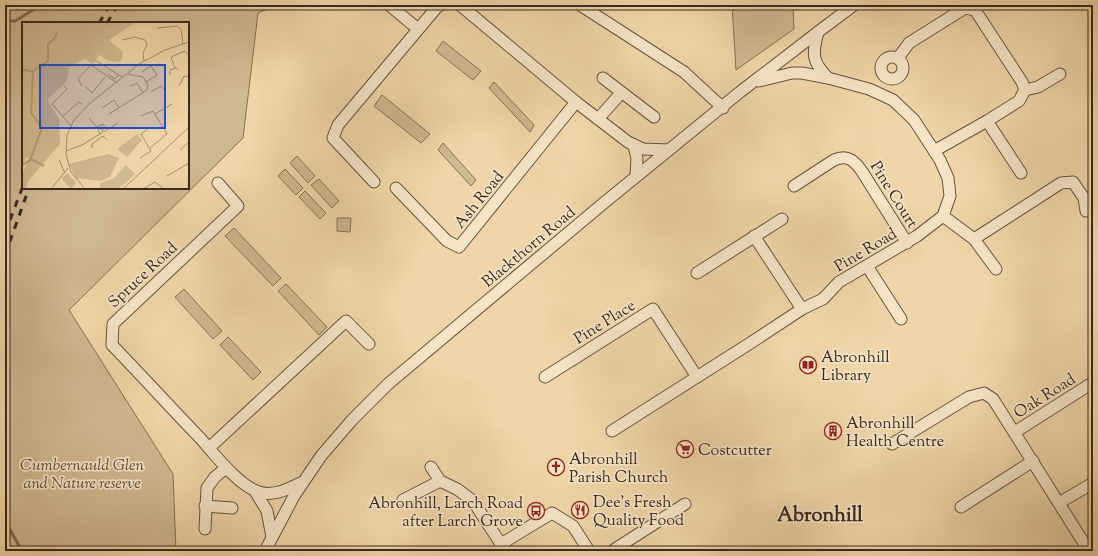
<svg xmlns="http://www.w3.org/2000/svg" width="1098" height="556" viewBox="0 0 1098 556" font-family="'Sorts Mill Goudy',serif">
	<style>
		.green { fill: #d0b890; stroke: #847058; fill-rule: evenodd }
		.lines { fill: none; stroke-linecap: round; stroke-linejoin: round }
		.stream { stroke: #816c55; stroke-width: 3 }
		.minor-casing { stroke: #665341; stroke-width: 13 }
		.minor { stroke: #f5e4c6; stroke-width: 11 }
		.rail { stroke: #39281f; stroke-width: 3; stroke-dasharray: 7 7; stroke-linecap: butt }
		.labels { text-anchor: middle; stroke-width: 3.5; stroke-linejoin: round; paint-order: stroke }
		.street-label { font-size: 16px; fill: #39281f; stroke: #f5e4c6 }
		.poi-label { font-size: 16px; fill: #39281f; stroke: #f5e4c6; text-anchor: start }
		.park-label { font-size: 16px; font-style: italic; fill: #5f4c3b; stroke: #f5e4c6 }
		.district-label { font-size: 20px; font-weight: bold; fill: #39281f; stroke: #f5e4c6 }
		.inset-river { fill: none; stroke: #b19a79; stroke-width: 2 }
		.inset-road { fill: none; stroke: #a69071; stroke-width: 1 }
		.view { fill: #1d4ed8; fill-opacity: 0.15; stroke: #1d4ed8; stroke-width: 2 }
		.inset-edge { fill: none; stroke: #39281f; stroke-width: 2 }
	</style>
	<rect width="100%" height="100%" fill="#efd5a7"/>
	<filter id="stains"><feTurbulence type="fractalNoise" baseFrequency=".005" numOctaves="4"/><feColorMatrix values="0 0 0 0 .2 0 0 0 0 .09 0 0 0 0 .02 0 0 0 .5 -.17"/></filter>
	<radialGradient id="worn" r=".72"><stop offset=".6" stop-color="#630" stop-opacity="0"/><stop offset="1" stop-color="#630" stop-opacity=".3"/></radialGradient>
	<g class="green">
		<path d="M5 5H277L258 13 243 138 69 310 173 474 176 551H5ZM23 23H188V188H23Z"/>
		<polygon points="732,5 793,5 794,29 736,70"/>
		<polygon points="443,41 481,71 473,80 436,51"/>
		<polygon points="494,82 534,125 530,132 489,88"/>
		<polygon points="382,95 430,134 421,143 374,106"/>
		<polygon points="443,143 476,180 471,186 438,150"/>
		<polygon points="297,156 315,176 308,183 290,163"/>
		<polygon points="285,169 303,188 296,195 278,176"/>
		<polygon points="319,179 339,201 332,208 311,185"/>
		<polygon points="305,191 326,213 320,219 299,197"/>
		<polygon points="337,218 351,218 350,232 337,231"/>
		<polygon points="234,228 281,278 273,286 225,236"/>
		<polygon points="286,284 327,327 319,335 278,291"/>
		<polygon points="184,289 222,331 213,339 175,297"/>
		<polygon points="228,337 261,372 253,380 220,345"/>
	</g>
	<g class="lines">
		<g class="stream">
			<polyline points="5,21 15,21 41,5"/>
			<polyline points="5,521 22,551"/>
		</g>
		<g class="minor-casing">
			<g id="minor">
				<polyline points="389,5 418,29"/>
				<polyline points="460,5 576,102 628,142 643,149 669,150"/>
				<polyline points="580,5 684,72 723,108"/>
				<path d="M818 32C812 54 812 62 828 78"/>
				<circle cx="892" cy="68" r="11"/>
				<polyline points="898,58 909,43 965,8 975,10 1022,82 1025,90 1019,101 987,121 934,151"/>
				<polyline points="603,78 654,117"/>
				<polyline points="1025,90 1038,87 1060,74"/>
				<polyline points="598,119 621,93"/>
				<polyline points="987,121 1021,173"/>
				<polyline points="634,145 637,159 636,176"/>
				<polyline points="374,182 333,138 338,125 437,7 441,5"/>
				<path d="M218 183 238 206 113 324 112 345C142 376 171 408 201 439 215 455 239 486 259 492 275 497 289 488 303 482"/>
				<path d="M794 186 834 160C848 154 855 161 863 173L907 243"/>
				<polyline points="396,188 447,241 459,247 576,102"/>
				<polyline points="943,216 974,239 996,269"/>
				<polyline points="754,236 802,309"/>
				<polyline points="974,239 1061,183 1073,182 1084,198 1086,211"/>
				<polyline points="867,266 901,319"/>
				<polyline points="697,273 782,219"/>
				<polyline points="545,377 653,309 697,377"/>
				<polyline points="612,431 752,342 802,309 823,299 839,282 917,236 943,216 950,196 948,178 940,160 914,120 893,100 869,89 828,78 802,73 792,73 759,81"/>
				<polyline points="1015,432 1089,385"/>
				<polyline points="892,444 969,397 984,393 993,399 1089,551"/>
				<polyline points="209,448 346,321 369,344"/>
				<polyline points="431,467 440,481 457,489 473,501 501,544"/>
				<polyline points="255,491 267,511 272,537"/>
				<polyline points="403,500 440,481"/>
				<polyline points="1059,503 1093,483"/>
				<polyline points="205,506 232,508"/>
				<polyline points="961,507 1033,461"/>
				<polyline points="205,529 207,488 215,477 226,468"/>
				<polyline points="265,551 294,496 321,456 352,420 388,384 605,202 740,92 818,32 854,5"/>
				<polyline points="498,551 501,544 552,513 573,526 589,551"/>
				<polyline points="612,551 685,504"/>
			</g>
		</g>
		<use href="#minor" class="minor"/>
		<g class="rail">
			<polyline points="99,23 110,5"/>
			<polyline points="107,23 118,5"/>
			<polyline points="5,233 23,186"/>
			<polyline points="5,255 29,188"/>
		</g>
	</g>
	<defs>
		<g id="library-ring" transform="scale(0.9)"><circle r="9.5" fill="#f5e4c6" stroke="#8f2418" stroke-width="1.5"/><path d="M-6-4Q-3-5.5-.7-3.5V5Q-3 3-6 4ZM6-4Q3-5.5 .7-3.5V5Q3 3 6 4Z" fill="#8f2418"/></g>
		<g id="building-ring" transform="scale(0.9)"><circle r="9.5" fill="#f5e4c6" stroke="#8f2418" stroke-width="1.5"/><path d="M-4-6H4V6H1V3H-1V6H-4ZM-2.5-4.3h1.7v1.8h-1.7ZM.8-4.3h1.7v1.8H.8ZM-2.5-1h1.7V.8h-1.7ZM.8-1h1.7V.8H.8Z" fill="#8f2418"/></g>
		<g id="supermarket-ring" transform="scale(0.9)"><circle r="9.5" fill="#f5e4c6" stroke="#8f2418" stroke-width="1.5"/><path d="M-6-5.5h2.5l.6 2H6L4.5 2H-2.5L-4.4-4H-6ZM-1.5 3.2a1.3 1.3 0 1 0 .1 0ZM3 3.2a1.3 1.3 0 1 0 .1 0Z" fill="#8f2418"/></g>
		<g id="church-ring" transform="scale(0.9)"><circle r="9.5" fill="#f5e4c6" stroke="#8f2418" stroke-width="1.5"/><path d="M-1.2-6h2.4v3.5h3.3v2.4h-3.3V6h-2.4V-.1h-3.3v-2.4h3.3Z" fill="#8f2418"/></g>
		<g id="restaurant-ring" transform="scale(0.9)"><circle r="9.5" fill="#f5e4c6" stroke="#8f2418" stroke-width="1.5"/><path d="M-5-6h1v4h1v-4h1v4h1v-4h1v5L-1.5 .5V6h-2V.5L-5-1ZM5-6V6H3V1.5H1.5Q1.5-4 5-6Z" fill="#8f2418"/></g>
		<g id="bus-ring" transform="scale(0.9)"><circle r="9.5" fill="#f5e4c6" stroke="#8f2418" stroke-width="1.5"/><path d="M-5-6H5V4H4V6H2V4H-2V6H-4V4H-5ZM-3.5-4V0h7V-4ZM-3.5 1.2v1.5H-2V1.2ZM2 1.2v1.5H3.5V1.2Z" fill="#8f2418"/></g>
	</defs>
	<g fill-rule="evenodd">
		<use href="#library-ring" x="808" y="365"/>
		<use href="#building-ring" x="833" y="431"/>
		<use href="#supermarket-ring" x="685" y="449"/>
		<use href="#church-ring" x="556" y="467"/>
		<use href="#restaurant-ring" x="580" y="510"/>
		<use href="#bus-ring" x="536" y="511"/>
	</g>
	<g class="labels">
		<g class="street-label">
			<text transform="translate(895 194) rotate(58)" y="6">Pine Court</text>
			<text transform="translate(478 199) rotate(-51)" y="6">Ash Road</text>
			<text transform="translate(528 246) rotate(-40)" y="6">Blackthorn Road</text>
			<text transform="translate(865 249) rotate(-31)" y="6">Pine Road</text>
			<text transform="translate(142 274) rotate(-43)" y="6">Spruce Road</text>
			<text transform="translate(604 321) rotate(-32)" y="6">Pine Place</text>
			<text transform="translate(1044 395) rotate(-32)" y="6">Oak Road</text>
		</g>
		<g class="poi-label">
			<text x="821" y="362">Abronhill<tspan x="821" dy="18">Library</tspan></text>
			<text x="846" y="428">Abronhill<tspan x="846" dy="18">Health Centre</tspan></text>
			<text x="698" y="455">Costcutter</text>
			<text x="569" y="464">Abronhill<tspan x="569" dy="18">Parish Church</tspan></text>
			<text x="593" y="507">Dee's Fresh<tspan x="593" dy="18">Quality Food</tspan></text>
			<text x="523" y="508" text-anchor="end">Abronhill, Larch Road<tspan x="523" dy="18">after Larch Grove</tspan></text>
		</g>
		<g class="park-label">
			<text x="82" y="470">Cumbernauld Glen<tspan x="82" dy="18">and Nature reserve</tspan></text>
		</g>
		<g class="district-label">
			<text x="820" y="521">Abronhill</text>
		</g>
	</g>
	<g transform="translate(22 22)">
		<rect width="167" height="167" fill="#efd5a7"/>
		<path d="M4 0H114L87 18 101 30 99 40 87 39 77 33 71 42 63 37 47 45 45 59 25 78 37 97 38 122 6 159 4 167H0V153L7 136 4 135 0 144V4ZM115 112 120 118 105 135 95 127ZM86 132 97 136 88 155 79 159 54 156 47 142ZM104 143 113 152 100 164 97 162 99 164 96 167H78V161L92 156ZM45 151 54 161 49 167 40 157Z" fill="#d0b890"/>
		<path class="inset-river" d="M0 47 11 50 9 91 20 106 8 138 0 143M11 49 26 39V22L33 16 35 10M9 137 22 144"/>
		<path class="inset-road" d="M135 6 155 4 159 7 161 22M100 18 113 15 123 18 125 23 121 31 122 39M73 38 100 55M153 46 149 35 163 29 167 34M120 50 130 43M86 52 93 57 96 53M148 53V48L154 46 157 48M124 60 135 53 129 44M42 64 45 67 30 82 49 104M60 64 56 57 69 43 94 60M63 64 70 71 83 55M108 64 115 61 121 71M157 64 162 54 167 55M129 70 139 64 142 67M80 86 92 78 97 86M87 92 125 68 126 63 121 55 106 52M133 92 150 82M41 94 57 80 60 82M119 94 131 89 145 112 128 126M67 96 75 105M77 104 80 109 82 107 79 102M78 112 75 105 81 102 85 107M70 126V122L81 114 85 118M158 128 167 120M44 129 60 123 96 101M118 136 129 129 119 112 127 106M37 138 43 151M145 154 167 141M29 167 46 146M63 167 49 150 44 133 45 113 52 98 67 82 117 42 143 28 167 20M101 167 167 105M121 167 133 160 142 167"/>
		<path class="view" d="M18 43H143V106H18Z"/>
		<rect width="167" height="167" class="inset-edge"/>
	</g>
	<rect width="1098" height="556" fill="none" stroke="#efd5a7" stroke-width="20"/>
	<rect x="6" y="6" width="1086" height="544" fill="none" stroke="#39281f" stroke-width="2"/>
	<rect x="10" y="10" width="1078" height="536" fill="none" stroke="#39281f"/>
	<rect width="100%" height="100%" filter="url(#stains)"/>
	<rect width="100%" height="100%" fill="url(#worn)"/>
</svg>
